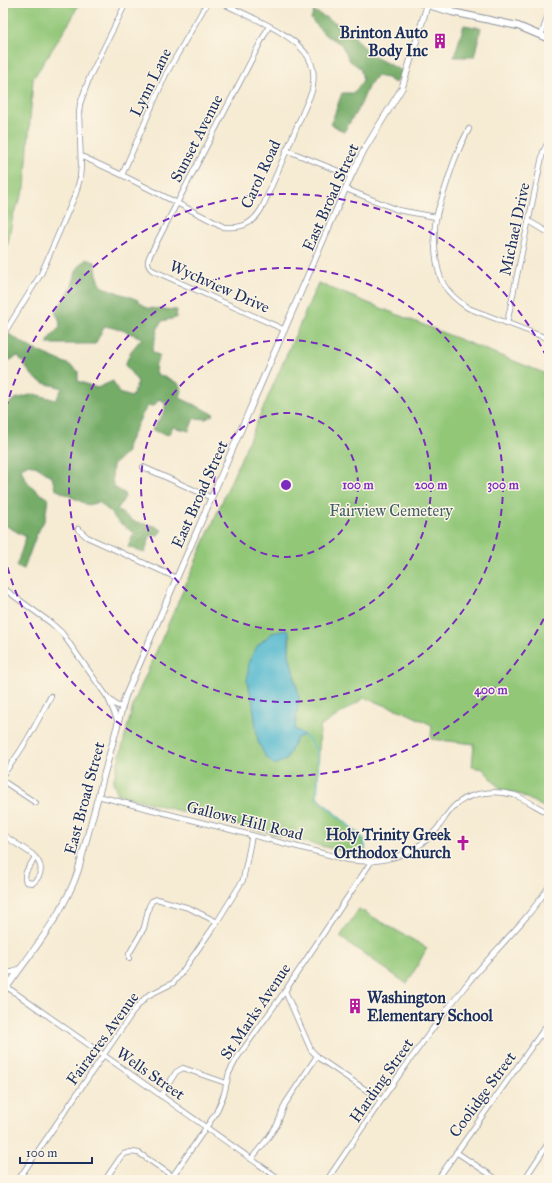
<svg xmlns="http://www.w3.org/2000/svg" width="552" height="1183" viewBox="0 0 552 1183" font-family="'IM FELL Great Primer',serif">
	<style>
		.green { fill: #92c778; stroke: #567b6b; fill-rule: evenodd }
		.forest { fill: #75ac68; stroke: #486e63 }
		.water { fill: #51b8cf; stroke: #367496 }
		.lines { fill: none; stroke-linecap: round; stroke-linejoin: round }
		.stream { stroke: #51b8cf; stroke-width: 1.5 }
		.minor-casing { stroke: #888d98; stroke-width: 6 }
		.tertiary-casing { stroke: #888d98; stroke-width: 7 }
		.secondary-casing { stroke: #888d98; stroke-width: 8 }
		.minor { stroke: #fff; stroke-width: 4.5 }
		.tertiary { stroke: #fff; stroke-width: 5.5 }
		.secondary { stroke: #fff; stroke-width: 6 }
		.ring { fill: none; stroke: #7b2cbf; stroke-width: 2; stroke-dasharray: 7 5 }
		.labels { text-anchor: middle; stroke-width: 3; stroke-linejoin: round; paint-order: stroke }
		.poi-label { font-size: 16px; font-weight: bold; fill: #1b2f5e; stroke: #fcf5e5; text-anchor: end }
		.street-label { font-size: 16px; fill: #1b2f5e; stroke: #fcf5e5 }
		.park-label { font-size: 16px; fill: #3f5d66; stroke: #fcf5e5 }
		.centre { fill: #7b2cbf; stroke: #fcf5e5; stroke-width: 2 }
		.ring-label { font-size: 12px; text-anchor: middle; font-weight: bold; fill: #7b2cbf; stroke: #fcf5e5; stroke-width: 3; stroke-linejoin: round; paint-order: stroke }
	</style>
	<rect width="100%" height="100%" fill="#fcf5e5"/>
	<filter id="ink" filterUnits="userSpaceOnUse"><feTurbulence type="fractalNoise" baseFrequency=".025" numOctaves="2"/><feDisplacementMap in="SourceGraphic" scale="8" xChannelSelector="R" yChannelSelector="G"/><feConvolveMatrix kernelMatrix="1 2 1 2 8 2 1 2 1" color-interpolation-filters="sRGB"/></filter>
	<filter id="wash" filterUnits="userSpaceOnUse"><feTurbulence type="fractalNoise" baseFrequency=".012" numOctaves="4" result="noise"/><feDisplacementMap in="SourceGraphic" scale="16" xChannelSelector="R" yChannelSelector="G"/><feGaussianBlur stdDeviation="0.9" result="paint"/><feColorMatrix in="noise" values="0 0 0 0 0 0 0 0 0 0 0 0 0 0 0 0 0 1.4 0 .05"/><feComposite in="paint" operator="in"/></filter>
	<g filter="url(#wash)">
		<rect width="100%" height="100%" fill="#f6ebd3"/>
		<g class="green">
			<polygon points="3,3 79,3 71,20 33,79 25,188 13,216 8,243 3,253"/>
			<path d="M318 283 549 375V810L521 795 501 790 483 769 472 767 474 744 431 739 432 725 402 711 364 698 320 727 317 797 364 839 366 857 183 812 118 794 113 782 134 702ZM286 630 290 636 289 654 299 696 295 729 303 735 297 738 286 760 252 698 247 681 283 631Z"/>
			<polygon points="359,909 427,948 407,984 340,937"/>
		</g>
		<g class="forest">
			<polygon points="314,11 338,24 354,36 371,55 404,72 395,83 387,78 376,76 368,87 361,104 344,132 331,124 342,93 354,93 363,80 360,68 350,61 341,44 325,35 311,19"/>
			<polygon points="464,25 481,28 474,57 454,57"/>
			<path d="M86 259 95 262 97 274 101 286 116 292 136 299 147 308 177 310 176 318 162 321 158 328 152 351 160 356 155 366 157 374 178 383 182 390 180 398 214 414 206 419 194 418 189 431 173 427 168 435 152 430 165 411V402L159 399 154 406H148C141 415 138 424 133 434 130 442 127 443 127 452L113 465 112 479 114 487 124 493 125 497 117 510 135 522 155 526 162 530 158 535 150 536 145 553 128 547 134 533 117 521 111 513 99 502 88 505 55 489 52 477 37 467 29 464 21 468C24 483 37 491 48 499L45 519 36 536 24 569 16 567 26 537 3 524V408L15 399 34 394 56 400 62 388C55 385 45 385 38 380 29 375 25 364 18 356L6 362 3 368V340L7 333 33 349 70 365 78 371V381L97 388 113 381 119 393 132 397 138 382 125 365 131 351 142 338 122 330 105 326 95 344H47L51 336 60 327 59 319 55 312 71 289 77 269Z"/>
		</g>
		<polygon class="water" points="286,630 289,631 289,654 299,696 295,729 304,735 297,738 286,760 274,765 265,756 258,742 252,698 247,681 249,661 258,645 272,633"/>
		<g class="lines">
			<path class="stream" d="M304 735C324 749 318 777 317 798L364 839 366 857"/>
		</g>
	</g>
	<g filter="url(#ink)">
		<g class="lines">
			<g class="minor-casing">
				<g id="minor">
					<polyline points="449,3 452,12"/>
					<path d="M269 26 150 255C147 261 147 265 152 270L285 330"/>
					<polyline points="541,36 549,12"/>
					<path d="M469 129C456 152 451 170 443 195 441 202 438 208 437 215 432 232 435 270 444 285 450 295 459 302 468 308L549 339"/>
					<polyline points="286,150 351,176"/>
					<path d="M81 156 122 175 224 227C243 229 254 223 263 206L312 91C314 81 315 72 311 63 301 35 247 16 222 3"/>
					<polyline points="122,175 166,74 207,3"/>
					<polyline points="346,189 398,210 436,217"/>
					<polyline points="529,221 549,233"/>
					<polyline points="507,323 543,152 549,140"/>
					<polyline points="3,335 41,274 76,193 80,178 81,165 79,113 80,104 90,76 126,3"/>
					<polyline points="143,467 212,498"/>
					<polyline points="78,529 87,537 177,578"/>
					<polyline points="3,588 51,623 62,633 108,698 116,705 121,707"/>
					<polyline points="108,698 118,722"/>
					<path d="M3 774C23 751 37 722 51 696"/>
					<polyline points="3,781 36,803"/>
					<path d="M98 796 349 860C382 865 416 855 437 829 444 820 449 809 458 803 472 792 497 790 514 795 526 799 538 808 549 813"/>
					<path d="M3 835 32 854C43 864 44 874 33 883L26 882C22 872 31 866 35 857"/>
					<polyline points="129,958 129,954 144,928 149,906 152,901 157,899 189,908 217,922"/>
					<polyline points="3,973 13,972 20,968"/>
					<polyline points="3,982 7,987 281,1180"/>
					<polyline points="285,991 311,1050 320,1059 381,1100"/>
					<polyline points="541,1035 549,1040"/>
					<polyline points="161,1096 176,1072 183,1068 226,1083"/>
					<polyline points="456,1152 498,1180"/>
					<polyline points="251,1159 265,1142 277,1125 285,1104 317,1056"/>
					<polyline points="18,1180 135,1009 147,996 173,983 182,972 217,922 243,880 252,835"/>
					<polyline points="105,1180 120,1158 124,1154 131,1152 139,1153 178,1180"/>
					<polyline points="170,1180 216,1113 224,1094 229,1073 237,1058 285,991 371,862"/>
					<path d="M327 1180C371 1115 415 1050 463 989 490 954 526 923 549 886"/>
					<polyline points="437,1180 549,1022"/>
					<polyline points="524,1180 549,1142"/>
				</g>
			</g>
			<g class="tertiary-casing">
				<path id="tertiary" d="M3 993C29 955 64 914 78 871L125 697 351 176 364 150 402 88 427 6"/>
			</g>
			<g class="secondary-casing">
				<polyline id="secondary" points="421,3 452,12 518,26 549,39"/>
			</g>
			<use href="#minor" class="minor"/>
			<use href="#tertiary" class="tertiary"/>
			<use href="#secondary" class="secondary"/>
		</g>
	</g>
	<g class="ring">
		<circle cx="286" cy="485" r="72"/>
		<circle cx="286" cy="485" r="145"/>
		<circle cx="286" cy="485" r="217"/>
		<path d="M549 608A290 290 0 0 1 3 550M3 420A290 290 0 0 1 549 362"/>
	</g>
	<defs>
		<g id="building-bare" transform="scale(1.2)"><path d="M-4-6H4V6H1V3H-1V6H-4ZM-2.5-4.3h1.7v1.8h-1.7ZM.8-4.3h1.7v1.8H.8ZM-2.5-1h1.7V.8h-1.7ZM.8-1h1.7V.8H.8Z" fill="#b5179e" stroke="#fcf5e5" stroke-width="2.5" paint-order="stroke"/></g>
		<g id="church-bare" transform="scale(1.2)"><path d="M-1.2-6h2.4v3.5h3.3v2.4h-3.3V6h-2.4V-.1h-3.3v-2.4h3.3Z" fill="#b5179e" stroke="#fcf5e5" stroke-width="2.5" paint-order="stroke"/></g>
	</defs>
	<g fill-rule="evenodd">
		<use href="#building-bare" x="440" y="41"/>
		<use href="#church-bare" x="463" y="843"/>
		<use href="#building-bare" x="355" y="1006"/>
	</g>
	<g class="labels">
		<g class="poi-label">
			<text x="428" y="38">Brinton Auto<tspan x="428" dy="18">Body Inc</tspan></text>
			<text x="451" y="840">Holy Trinity Greek<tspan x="451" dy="18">Orthodox Church</tspan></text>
			<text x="367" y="1003" text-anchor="start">Washington<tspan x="367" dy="18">Elementary School</tspan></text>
		</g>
		<g class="street-label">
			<text transform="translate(150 82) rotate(-64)" y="6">Lynn Lane</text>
			<text transform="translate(196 138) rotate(-63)" y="6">Sunset Avenue</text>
			<text transform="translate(260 174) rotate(-65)" y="6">Carol Road</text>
			<text transform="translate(330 197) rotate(-66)" y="6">East Broad Street</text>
			<text transform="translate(514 229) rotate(-78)" y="6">Michael Drive</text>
			<text transform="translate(220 286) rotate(24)" y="6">Wychview Drive</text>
			<text transform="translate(199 494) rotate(-66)" y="6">East Broad Street</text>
			<text transform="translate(84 798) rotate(-75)" y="6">East Broad Street</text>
			<text transform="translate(245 820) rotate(14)" y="6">Gallows Hill Road</text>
			<text transform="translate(255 1011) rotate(-56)" y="6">St Marks Avenue</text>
			<text transform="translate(102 1038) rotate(-54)" y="6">Fairacres Avenue</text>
			<text transform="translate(151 1073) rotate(35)" y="6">Wells Street</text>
			<text transform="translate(381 1080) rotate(-55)" y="6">Harding Street</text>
			<text transform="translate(482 1094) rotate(-54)" y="6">Coolidge Street</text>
		</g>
		<g class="park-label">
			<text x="391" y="516">Fairview Cemetery</text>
		</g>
	</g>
	<circle cx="286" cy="485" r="6" class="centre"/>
	<g class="ring-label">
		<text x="358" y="489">100 m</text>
		<text x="431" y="489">200 m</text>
		<text x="503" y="489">300 m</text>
		<text x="491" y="694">400 m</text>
	</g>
	<rect width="552" height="1183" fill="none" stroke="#fcf5e5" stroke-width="16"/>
	<path d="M20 1157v6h72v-6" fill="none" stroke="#1b2f5e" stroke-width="2"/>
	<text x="26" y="1157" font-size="12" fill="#1b2f5e" stroke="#fcf5e5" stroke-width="3" paint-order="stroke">100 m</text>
</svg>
